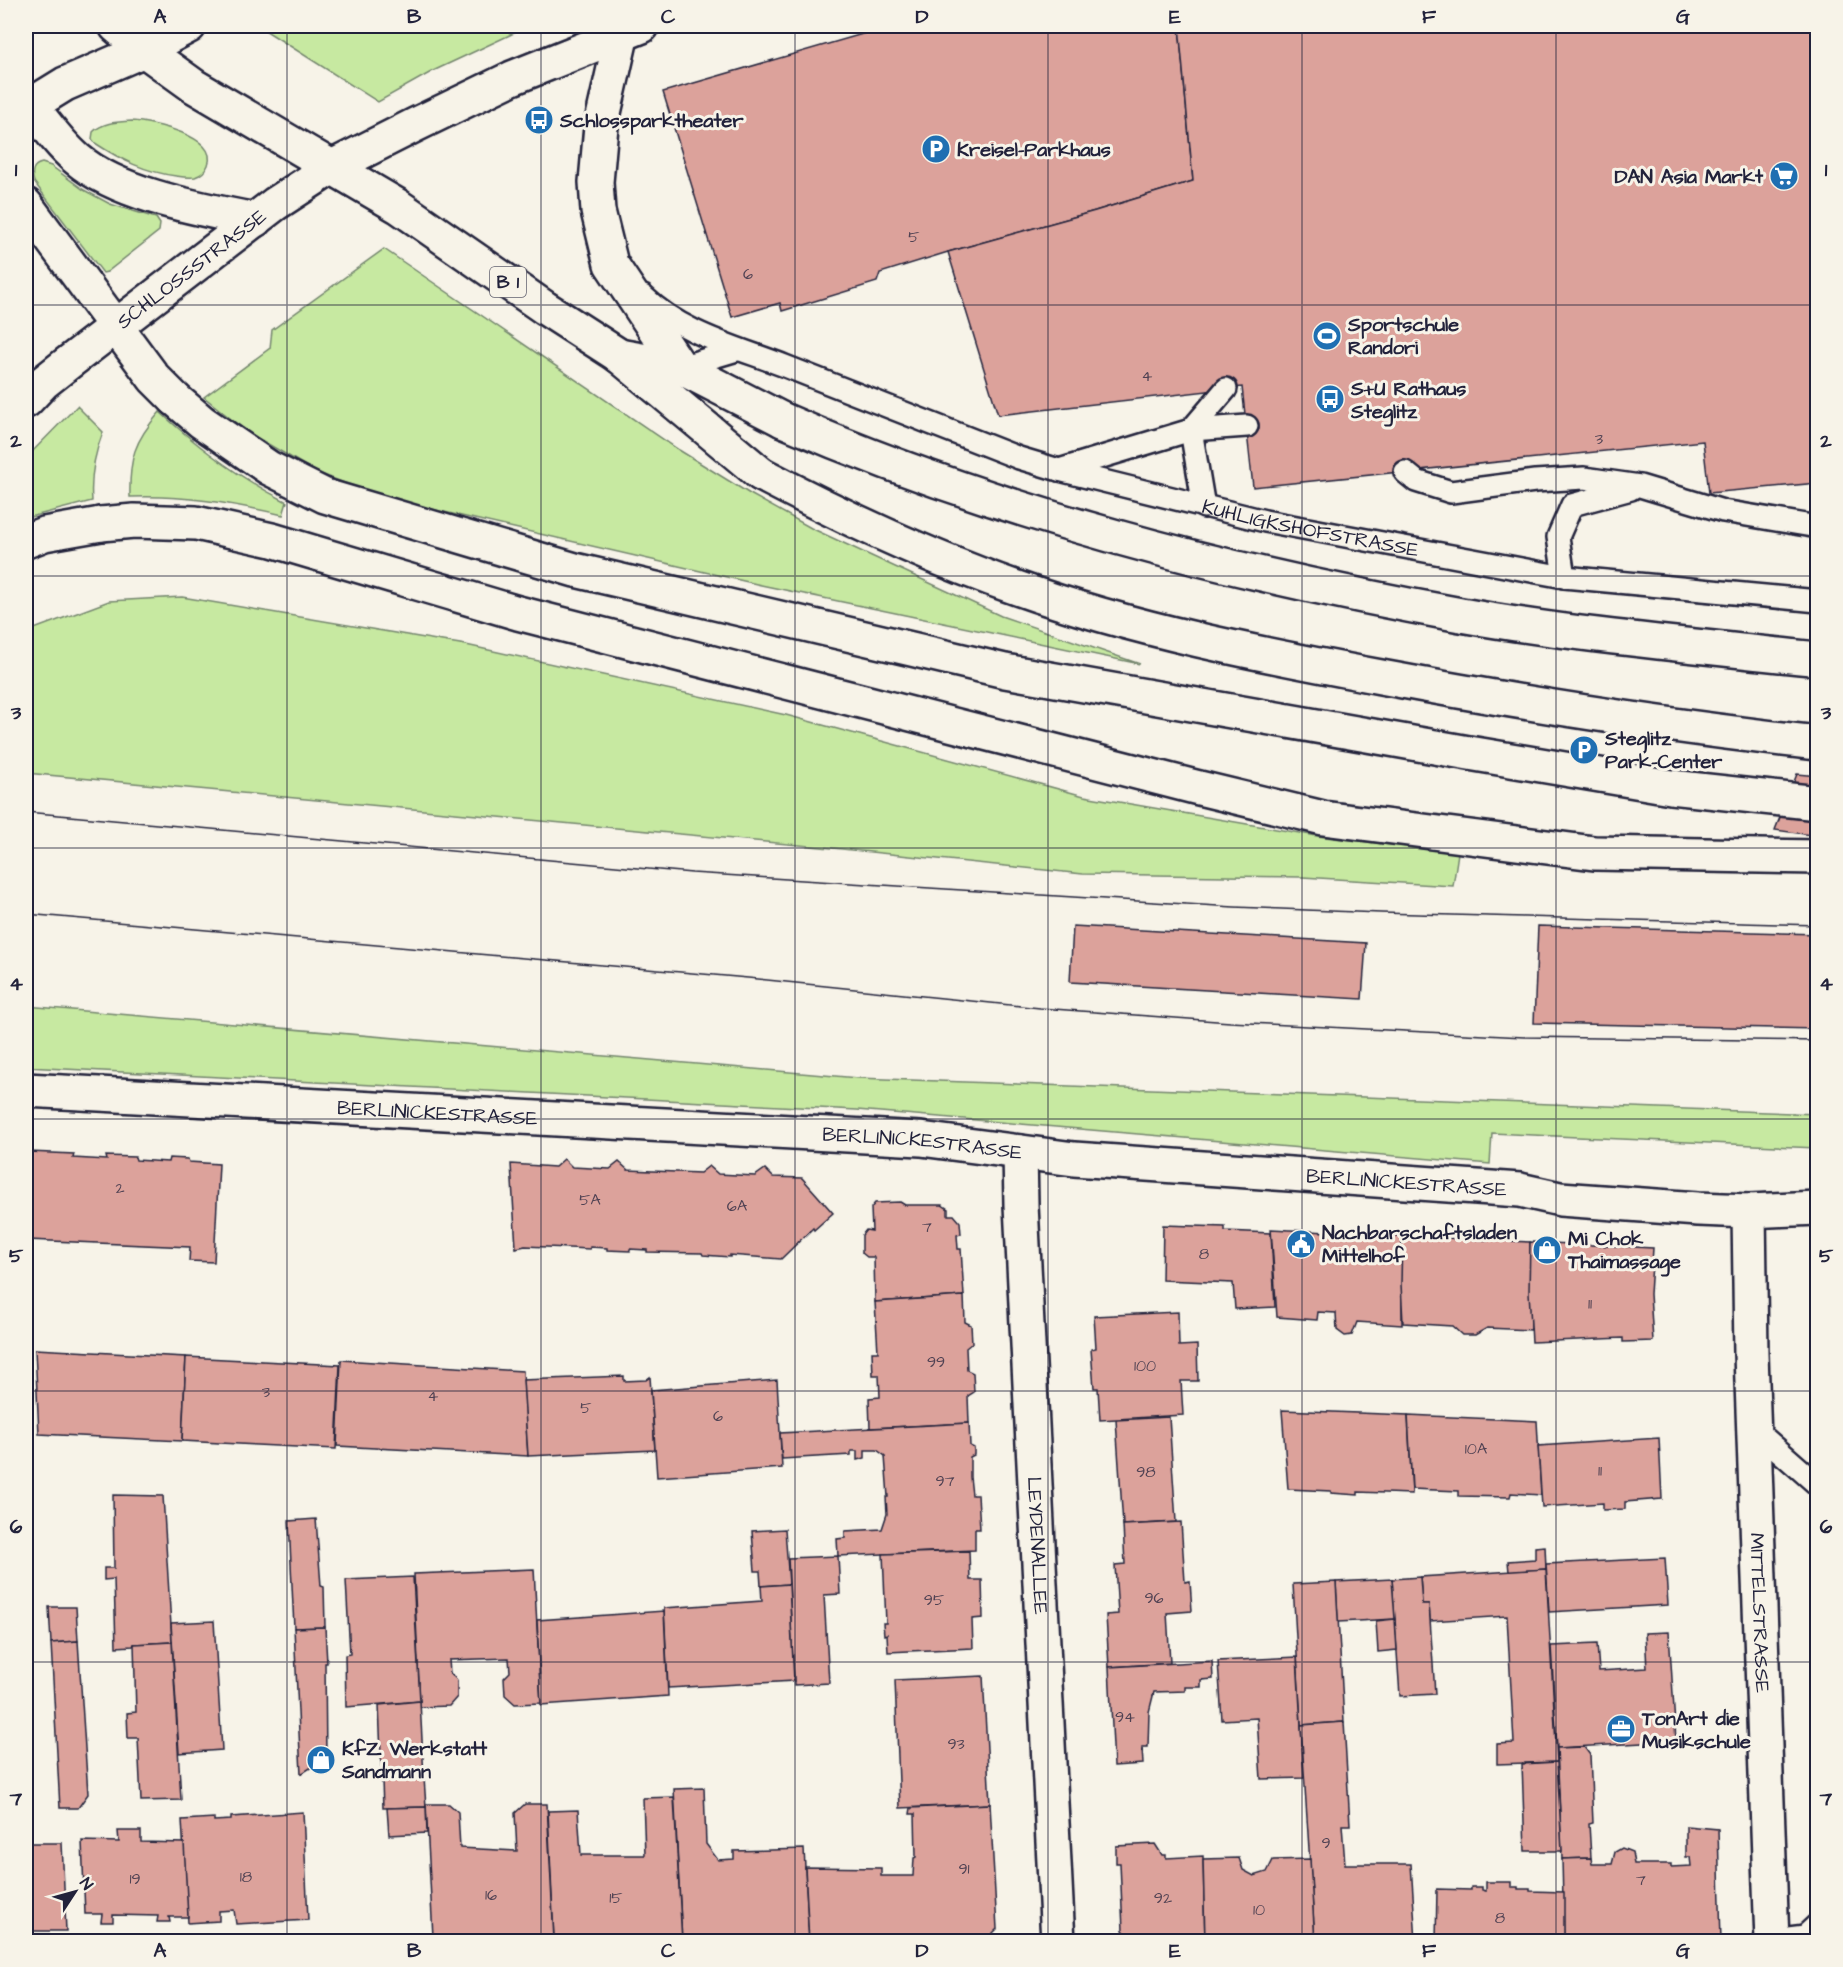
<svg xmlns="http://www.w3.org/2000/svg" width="1843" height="1967" viewBox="0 0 1843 1967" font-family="'Architects Daughter',sans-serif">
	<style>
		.green { fill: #c7e9a1; stroke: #74866e; stroke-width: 1.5 }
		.building { fill: #dca29b; stroke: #22223b; stroke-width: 1.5 }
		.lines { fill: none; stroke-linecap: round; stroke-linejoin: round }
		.lane-casing { stroke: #22223b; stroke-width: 26 }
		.street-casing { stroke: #22223b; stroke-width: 38 }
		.secondary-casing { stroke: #22223b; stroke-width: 38 }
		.primary-casing { stroke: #22223b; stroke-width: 38 }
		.highway-casing { stroke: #22223b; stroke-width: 38 }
		.lane { stroke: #f7f3e8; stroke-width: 21 }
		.street { stroke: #f7f3e8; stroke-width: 33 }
		.secondary { stroke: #f7f3e8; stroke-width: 33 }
		.primary { stroke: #f7f3e8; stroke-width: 33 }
		.highway { stroke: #f7f3e8; stroke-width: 33 }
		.tram { stroke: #22223b; stroke-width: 1.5 }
		.grid { fill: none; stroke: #22223b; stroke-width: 1.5; stroke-opacity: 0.55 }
		.labels { text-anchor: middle; stroke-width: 6; stroke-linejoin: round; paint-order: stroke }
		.number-label { font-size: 16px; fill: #504253 }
		.shield { fill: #f7f3e8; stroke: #62616f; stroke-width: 1.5 }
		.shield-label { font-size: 18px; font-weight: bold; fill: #22223b }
		.poi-label { font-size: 20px; font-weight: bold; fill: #22223b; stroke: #f7f3e8; text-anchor: start }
		.street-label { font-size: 20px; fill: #22223b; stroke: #f7f3e8 }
		.neatline { fill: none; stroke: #22223b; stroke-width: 2 }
		.grid-label { font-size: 20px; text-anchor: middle; font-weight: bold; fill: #22223b }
	</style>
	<rect width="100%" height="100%" fill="#f7f3e8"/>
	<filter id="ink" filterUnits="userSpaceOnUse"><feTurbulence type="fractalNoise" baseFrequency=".0167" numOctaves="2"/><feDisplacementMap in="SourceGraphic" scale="12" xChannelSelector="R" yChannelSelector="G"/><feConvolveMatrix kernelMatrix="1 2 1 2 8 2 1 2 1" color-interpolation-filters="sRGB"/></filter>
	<g filter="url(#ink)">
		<g class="green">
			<polygon points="265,26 529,26 433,71 378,102 260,27"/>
			<path d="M132 121C150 122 220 136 208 165 206 170 201 175 195 177 189 178 182 177 176 176 145 172 121 160 95 143L92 139 93 132C103 122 118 122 132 121Z"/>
			<path d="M42 163 51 166 84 190 110 204 156 218 160 224 159 231 107 272 103 273 34 182C31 173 32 165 42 163Z"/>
			<polygon points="384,249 679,450 750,494 811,528 1001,616 1140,664 761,585 414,505 355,487 316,472 246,431 204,397 270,348 272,330"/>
			<path d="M77 406 103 432C94 455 90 476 92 501L26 518V458Z"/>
			<path d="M160 412C199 448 239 478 287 502L283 515C231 503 183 495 130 497 129 459 134 441 160 412Z"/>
			<polygon points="182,597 466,645 786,715 1084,796 1317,836 1458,853 1453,886 1302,877 1083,874 842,849 26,773 26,632 109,601"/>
			<polygon points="26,1006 858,1078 1817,1114 1817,1148 1492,1133 1490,1164 857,1110 26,1067"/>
		</g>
		<g class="building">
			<polygon points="890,26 1179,26 1193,181 1095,211 948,252 880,273 877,282 782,311 780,303 732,317 663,92"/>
			<polygon points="1179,26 1818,26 1818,483 1709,493 1703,441 1253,487 1242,387 998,415 948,252 1095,211 1193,181"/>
			<polygon points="1797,774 1818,776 1818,836 1775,830"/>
			<polygon points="1073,926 1366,943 1362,999 1070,982"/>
			<polygon points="1538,926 1818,934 1818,1029 1534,1023"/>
			<polygon points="29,1152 74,1154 73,1158 107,1160 106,1156 135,1157 136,1160 168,1162 169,1158 188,1159 189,1162 219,1164 214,1262 189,1261 190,1247 28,1240 26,1155 29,1155"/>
			<polygon points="564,1159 572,1167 610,1169 619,1162 628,1170 700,1173 709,1166 718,1174 755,1176 765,1169 773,1177 802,1178 833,1213 814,1230 813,1228 781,1259 730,1255 730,1257 703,1255 702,1253 647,1252 647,1250 630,1249 630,1251 607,1250 607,1248 590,1247 590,1249 525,1246 516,1248 511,1164 555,1167"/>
			<polygon points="26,1188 28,1237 26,1237"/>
			<polygon points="900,1202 905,1205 942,1205 948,1209 948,1215 954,1215 960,1222 961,1234 957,1235 958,1249 961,1249 964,1296 875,1302 874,1257 867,1257 862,1253 862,1235 866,1230 872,1231 871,1208 875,1203"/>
			<polygon points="1163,1225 1225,1227 1225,1231 1271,1233 1275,1307 1235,1309 1233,1283 1162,1280"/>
			<polygon points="1271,1229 1402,1236 1402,1325 1357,1322 1352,1335 1345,1336 1337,1330 1336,1313 1318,1312 1317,1320 1277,1317"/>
			<polygon points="1402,1236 1530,1242 1531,1330 1487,1328 1475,1335 1462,1335 1452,1326 1403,1323 1401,1284"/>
			<polygon points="1530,1242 1653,1248 1650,1294 1653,1341 1623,1342 1623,1338 1532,1342 1529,1292"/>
			<polygon points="964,1296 965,1322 971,1325 972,1343 966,1348 967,1370 973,1373 974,1392 968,1396 969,1423 870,1428 869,1398 880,1397 879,1375 873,1375 872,1352 878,1352 875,1302"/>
			<polygon points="1178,1312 1179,1346 1197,1345 1198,1381 1181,1381 1183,1415 1100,1420 1098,1388 1094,1388 1091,1349 1096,1348 1094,1316"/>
			<polygon points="35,1349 186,1357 182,1441 39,1434"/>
			<polygon points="186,1357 340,1365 336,1449 182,1441"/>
			<polygon points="341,1360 523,1371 528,1456 337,1446"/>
			<polygon points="624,1376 624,1381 646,1380 650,1377 655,1450 528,1456 523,1380"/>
			<polygon points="777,1380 782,1468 657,1477 651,1390"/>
			<polygon points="1282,1410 1408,1415 1412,1494 1358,1492 1358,1495 1331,1493 1331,1491 1288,1489"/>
			<polygon points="1408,1415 1537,1421 1541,1495 1511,1493 1510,1497 1459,1496 1459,1491 1412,1489"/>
			<polygon points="1169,1417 1176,1522 1123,1525 1116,1420"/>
			<polygon points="969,1423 970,1446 974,1448 974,1455 970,1457 970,1477 972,1495 978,1495 980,1529 975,1529 975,1550 838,1556 837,1539 845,1538 845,1531 882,1529 887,1514 886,1497 888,1497 885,1456 877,1450 865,1450 865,1458 857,1460 857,1451 851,1451 851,1455 782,1459 780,1433"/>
			<polygon points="1659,1438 1662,1499 1625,1502 1625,1509 1603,1510 1603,1503 1542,1507 1538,1446"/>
			<polygon points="113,1495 163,1496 172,1642 134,1644 133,1646 116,1647 114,1579 104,1580 104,1568 114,1568"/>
			<polygon points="316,1519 321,1586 324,1587 325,1627 294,1628 289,1521"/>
			<polygon points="1181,1522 1185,1582 1190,1581 1192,1611 1167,1613 1170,1663 1109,1667 1106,1615 1118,1614 1115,1565 1125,1564 1123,1525"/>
			<polygon points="785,1529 789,1584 761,1586 760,1571 755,1571 752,1531"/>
			<polygon points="1545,1546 1546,1569 1509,1572 1508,1561 1535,1559 1535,1547"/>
			<polygon points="969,1551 970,1580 982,1580 983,1618 972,1619 973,1648 888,1652 887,1634 884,1635 883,1623 886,1623 883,1554"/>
			<polygon points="838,1556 840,1594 824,1595 829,1683 794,1685 788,1558"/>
			<polygon points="1665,1558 1668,1605 1549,1612 1546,1564"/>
			<polygon points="534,1569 541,1703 515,1704 505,1695 504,1678 510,1672 509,1658 449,1660 450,1673 457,1680 457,1697 449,1706 420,1707 414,1574"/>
			<polygon points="1546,1569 1557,1762 1497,1764 1497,1744 1514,1743 1507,1616 1430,1621 1429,1604 1422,1604 1420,1577"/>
			<polygon points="413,1577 420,1701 346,1707 345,1655 350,1654 346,1580"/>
			<polygon points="1420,1577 1422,1604 1429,1604 1435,1694 1400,1696 1392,1579"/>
			<polygon points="1392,1579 1395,1619 1338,1622 1336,1582"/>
			<polygon points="1336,1582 1344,1722 1301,1725 1293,1584"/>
			<polygon points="789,1584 794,1681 668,1688 664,1608 762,1601 761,1586"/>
			<polygon points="49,1607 76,1607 78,1641 51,1643"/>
			<polygon points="664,1611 668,1696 541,1705 537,1620"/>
			<polygon points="1395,1619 1397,1650 1378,1652 1376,1621"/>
			<polygon points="214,1621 222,1750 179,1753 171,1623"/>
			<polygon points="325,1627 327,1663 325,1663 326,1758 301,1774 294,1628"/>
			<polygon points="1669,1632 1676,1741 1557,1748 1551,1646 1597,1644 1599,1671 1647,1668 1645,1633"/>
			<polygon points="78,1641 88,1794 78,1808 60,1808 51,1643"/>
			<polygon points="172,1642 181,1800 141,1801 138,1738 128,1738 127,1713 136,1712 134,1644"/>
			<polygon points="1297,1657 1304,1778 1261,1779 1257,1718 1222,1720 1218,1661"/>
			<polygon points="1212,1661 1213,1679 1201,1680 1201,1687 1185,1687 1185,1691 1154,1692 1149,1712 1148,1747 1142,1747 1143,1764 1114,1766 1109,1667"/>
			<polygon points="983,1676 990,1804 900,1808 895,1680"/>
			<polygon points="420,1701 424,1778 382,1780 379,1705"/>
			<polygon points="1344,1722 1350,1825 1342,1825 1345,1864 1411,1864 1416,1942 1315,1942 1301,1725"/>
			<polygon points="1584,1747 1590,1755 1593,1823 1589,1824 1591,1858 1562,1859 1557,1748"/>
			<polygon points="1557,1762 1562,1851 1525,1851 1522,1764"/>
			<polygon points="424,1778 426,1807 383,1808 382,1780"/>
			<polygon points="704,1788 706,1844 718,1860 734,1859 734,1851 804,1849 809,1942 682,1942 674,1789"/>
			<polygon points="674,1797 682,1942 554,1940 548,1811 578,1810 581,1855 645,1855 643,1798"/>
			<polygon points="426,1804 449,1804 458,1812 460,1848 517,1851 515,1813 525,1804 547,1804 554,1940 433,1937"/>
			<polygon points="990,1804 997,1929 984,1942 809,1942 805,1867 881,1868 881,1876 913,1876 914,1858 916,1857 915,1814 910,1814 911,1808"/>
			<polygon points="426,1807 427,1833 389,1835 387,1808"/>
			<polygon points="303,1812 308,1920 236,1924 234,1910 219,1911 219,1921 188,1923 182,1820 214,1818 214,1821 231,1820 231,1817"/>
			<polygon points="1686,1826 1718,1829 1721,1942 1564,1942 1562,1859 1591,1858 1592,1864 1612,1864 1615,1852 1622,1848 1632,1852 1634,1864 1671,1864 1671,1867 1691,1866 1690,1857 1686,1857"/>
			<polygon points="118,1831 141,1831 141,1842 184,1843 188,1917 169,1917 170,1922 157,1922 158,1916 113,1915 113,1922 101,1922 102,1914 85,1914 82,1841 119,1842"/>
			<polygon points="26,1843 62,1843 66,1931 26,1931"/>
			<polygon points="1155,1844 1162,1855 1166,1855 1166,1858 1203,1856 1205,1942 1134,1942 1123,1930 1120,1863 1116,1863 1116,1846"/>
			<polygon points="1239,1858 1243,1870 1254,1876 1267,1872 1273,1860 1310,1859 1315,1942 1205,1942 1203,1859"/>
			<polygon points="1486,1882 1511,1882 1511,1887 1518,1887 1518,1889 1530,1889 1530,1891 1564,1892 1564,1942 1436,1942 1437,1889 1471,1890 1471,1887 1482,1887 1482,1890 1486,1891"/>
		</g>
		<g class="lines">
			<g class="lane-casing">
				<g id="lane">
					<path id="s1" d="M643 296C682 334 736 347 785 366 863 397 942 427 1019 458L1059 470 1265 521 1564 577 1818 601"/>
					<polyline points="680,367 737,350"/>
					<polyline points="1059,470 1191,430 1247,426"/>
					<polyline points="1405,472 1416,481 1451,492 1535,481 1584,478 1640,486 1723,511 1818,527"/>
					<polyline points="1204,507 1191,430 1226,389"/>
					<polyline points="1564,577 1558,537 1572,505 1631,489"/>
					<polyline points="1753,1428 1818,1485"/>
					<polyline points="1772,1940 1805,1936 1818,1924"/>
				</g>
			</g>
			<g class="street-casing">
				<g id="street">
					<path id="s2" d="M26 1090 921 1139 1074 1159 1520 1190 1560 1199 1698 1209 1749 1211 1818 1208"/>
					<path id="s3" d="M1020 1152 1021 1205 1058 1942"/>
					<path id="s4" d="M1749 1211 1751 1354 1772 1942"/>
				</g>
			</g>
			<g class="secondary-casing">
				<g id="secondary">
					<polyline points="622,33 601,126 596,182 598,211 611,264 680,367"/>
					<path d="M26 99C41 118 58 143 77 159 119 195 201 209 255 220"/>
					<polyline points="26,108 65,84 144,50 189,26"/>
					<path id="s5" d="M26 401 44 382 68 363 275 204 332 167 415 125 512 78 642 26"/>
					<polyline points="26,541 44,534 101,524"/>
				</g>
			</g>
			<g class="primary-casing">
				<g id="primary">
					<polyline points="116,26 144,50 194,86 398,206 545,308 618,355 761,474"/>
					<polyline points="26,205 154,378 175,399"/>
					<polyline points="619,356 680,367 783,420"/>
				</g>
			</g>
			<g class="highway-casing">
				<g id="highway">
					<polyline points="175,399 202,422 269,468 325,496 575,570 1005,671 1469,753 1671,787 1818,803"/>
					<path d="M783 420C1000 514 1230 573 1461 615 1579 636 1699 646 1818 659"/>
					<path d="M761 474C845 518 928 557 1017 588 1135 630 1259 654 1381 677 1526 704 1671 727 1818 743"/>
					<polyline points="101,524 134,521 196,523 272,540 518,613 1195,787 1323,818 1594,853 1818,857"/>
				</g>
			</g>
			<use href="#lane" class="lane"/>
			<use href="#street" class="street"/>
			<use href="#secondary" class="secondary"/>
			<use href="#primary" class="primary"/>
			<use href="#highway" class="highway"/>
			<g class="tram">
				<polyline points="26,812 692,873 1234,907 1381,913 1818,925"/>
				<polyline points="26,914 748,978 1040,1008 1230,1022 1524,1037 1818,1041"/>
			</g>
		</g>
	</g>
	<path class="grid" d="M287 26V1942M541 26V1942M795 26V1942M1048 26V1942M1302 26V1942M1556 26V1942M26 305H1818M26 576H1818M26 848H1818M26 1119H1818M26 1391H1818M26 1662H1818"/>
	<defs>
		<g id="bus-disc" transform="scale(1.5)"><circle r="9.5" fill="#1f6fb2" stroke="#f7f3e8"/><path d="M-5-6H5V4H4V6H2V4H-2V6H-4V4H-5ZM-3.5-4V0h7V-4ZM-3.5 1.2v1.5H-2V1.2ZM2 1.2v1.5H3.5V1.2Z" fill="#fff"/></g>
		<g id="parking-disc" transform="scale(1.5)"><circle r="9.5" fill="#1f6fb2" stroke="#f7f3e8"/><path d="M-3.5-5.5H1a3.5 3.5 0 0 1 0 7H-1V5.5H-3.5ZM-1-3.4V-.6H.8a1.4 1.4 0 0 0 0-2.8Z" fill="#fff"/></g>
		<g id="supermarket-disc" transform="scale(1.5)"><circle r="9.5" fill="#1f6fb2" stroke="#f7f3e8"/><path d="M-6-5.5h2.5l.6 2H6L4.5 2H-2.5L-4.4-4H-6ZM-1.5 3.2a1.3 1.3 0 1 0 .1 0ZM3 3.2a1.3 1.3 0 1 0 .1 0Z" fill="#fff"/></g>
		<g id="stadium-disc" transform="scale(1.5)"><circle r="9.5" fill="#1f6fb2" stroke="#f7f3e8"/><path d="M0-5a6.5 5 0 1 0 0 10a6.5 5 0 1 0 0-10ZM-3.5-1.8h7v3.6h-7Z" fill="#fff"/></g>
		<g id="civic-disc" transform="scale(1.5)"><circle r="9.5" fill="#1f6fb2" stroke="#f7f3e8"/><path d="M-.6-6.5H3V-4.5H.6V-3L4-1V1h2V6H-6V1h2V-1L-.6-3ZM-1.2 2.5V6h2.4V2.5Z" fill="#fff"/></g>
		<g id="shop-disc" transform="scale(1.5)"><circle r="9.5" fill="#1f6fb2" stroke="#f7f3e8"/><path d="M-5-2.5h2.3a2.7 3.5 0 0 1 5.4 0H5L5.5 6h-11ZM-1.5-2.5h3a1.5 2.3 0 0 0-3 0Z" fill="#fff"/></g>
		<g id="office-disc" transform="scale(1.5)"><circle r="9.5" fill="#1f6fb2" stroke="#f7f3e8"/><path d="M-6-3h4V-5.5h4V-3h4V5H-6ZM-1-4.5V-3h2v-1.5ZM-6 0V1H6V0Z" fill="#fff"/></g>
	</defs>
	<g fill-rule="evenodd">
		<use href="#bus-disc" x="539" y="120"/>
		<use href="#parking-disc" x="936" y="149"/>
		<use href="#supermarket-disc" x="1784" y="176"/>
		<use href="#stadium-disc" x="1327" y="336"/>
		<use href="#bus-disc" x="1330" y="399"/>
		<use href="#parking-disc" x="1584" y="750"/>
		<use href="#civic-disc" x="1301" y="1244"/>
		<use href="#shop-disc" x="1547" y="1250"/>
		<use href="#office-disc" x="1621" y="1729"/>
		<use href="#shop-disc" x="321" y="1760"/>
	</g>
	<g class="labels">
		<g class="number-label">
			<text x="914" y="242">5</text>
			<text x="748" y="279">6</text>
			<text x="1147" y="381">4</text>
			<text x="1599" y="444">3</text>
			<text x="120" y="1193">2</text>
			<text x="590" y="1205">5A</text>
			<text x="737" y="1211">6A</text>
			<text x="927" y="1232">7</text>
			<text x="1204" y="1259">8</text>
			<text x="1590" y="1309">11</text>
			<text x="936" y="1367">99</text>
			<text x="1145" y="1371">100</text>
			<text x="266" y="1397">3</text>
			<text x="433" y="1401">4</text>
			<text x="586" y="1413">5</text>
			<text x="718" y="1421">6</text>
			<text x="1476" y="1454">10A</text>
			<text x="1600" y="1476">11</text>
			<text x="1146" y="1477">98</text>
			<text x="945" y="1486">97</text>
			<text x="1154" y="1603">96</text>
			<text x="934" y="1605">95</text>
			<text x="1125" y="1722">94</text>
			<text x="956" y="1749">93</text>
			<text x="1326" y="1848">9</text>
			<text x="964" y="1874">91</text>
			<text x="246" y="1882">18</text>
			<text x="135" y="1884">19</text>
			<text x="1641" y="1885">7</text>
			<text x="491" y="1900">16</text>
			<text x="616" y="1903">15</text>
			<text x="1163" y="1903">92</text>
			<text x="1259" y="1915">10</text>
			<text x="1500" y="1923">8</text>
		</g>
		<rect class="shield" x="490" y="267" width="36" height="30" rx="4.5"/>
		<g class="shield-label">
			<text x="508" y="288">B 1</text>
		</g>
		<g class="poi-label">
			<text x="560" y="127">Schlossparktheater</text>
			<text x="957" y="156">Kreisel-Parkhaus</text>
			<text x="1763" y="183" text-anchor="end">DAN Asia Markt</text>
			<text x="1348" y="331">Sportschule<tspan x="1348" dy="23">Randori</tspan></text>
			<text x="1351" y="395">S+U Rathaus<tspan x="1351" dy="23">Steglitz</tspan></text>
			<text x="1605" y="745">Steglitz<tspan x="1605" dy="23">Park-Center</tspan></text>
			<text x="1322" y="1239">Nachbarschaftsladen<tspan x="1322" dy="23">Mittelhof</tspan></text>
			<text x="1568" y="1245">Mi Chok<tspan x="1568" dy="23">Thaimassage</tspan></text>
			<text x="1642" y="1725">TonArt die<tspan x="1642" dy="23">Musikschule</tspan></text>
			<text x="342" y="1755">KfZ Werkstatt<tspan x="342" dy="23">Sandmann</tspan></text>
		</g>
		<g class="street-label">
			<text dy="7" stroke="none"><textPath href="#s5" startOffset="212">SCHLOSSSTRASSE</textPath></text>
			<text dy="7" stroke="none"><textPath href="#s1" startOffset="711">KUHLIGKSHOFSTRASSE</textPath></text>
			<text dy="7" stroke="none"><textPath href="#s2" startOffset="412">BERLINICKESTRASSE</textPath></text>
			<text dy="7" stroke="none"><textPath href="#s2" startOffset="898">BERLINICKESTRASSE</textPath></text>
			<text dy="7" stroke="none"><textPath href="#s2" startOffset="1384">BERLINICKESTRASSE</textPath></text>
			<text dy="7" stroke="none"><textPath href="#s3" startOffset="394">LEYDENALLEE</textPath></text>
			<text dy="7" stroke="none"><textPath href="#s4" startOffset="402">MITTELSTRASSE</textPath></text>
		</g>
	</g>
	<rect width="1843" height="1967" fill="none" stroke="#f7f3e8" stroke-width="66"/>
	<g transform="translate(75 1892) rotate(54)" stroke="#f7f3e8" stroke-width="4.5" paint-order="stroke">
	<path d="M0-4.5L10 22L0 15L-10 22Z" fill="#22223b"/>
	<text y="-9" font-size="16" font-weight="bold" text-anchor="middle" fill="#22223b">N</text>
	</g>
	<rect x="33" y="33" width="1777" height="1901" class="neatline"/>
	<g class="grid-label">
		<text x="160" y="23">A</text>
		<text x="414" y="23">B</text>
		<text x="668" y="23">C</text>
		<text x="922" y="23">D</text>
		<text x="1175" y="23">E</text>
		<text x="1429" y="23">F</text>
		<text x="1683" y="23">G</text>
		<text x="16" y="176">1</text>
		<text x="1826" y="176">1</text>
		<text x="16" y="447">2</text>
		<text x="1826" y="447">2</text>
		<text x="16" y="719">3</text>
		<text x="1826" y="719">3</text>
		<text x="16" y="990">4</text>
		<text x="1826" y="990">4</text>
		<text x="16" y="1262">5</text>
		<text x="1826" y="1262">5</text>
		<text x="16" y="1533">6</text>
		<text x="1826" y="1533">6</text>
		<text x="16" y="1805">7</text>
		<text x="1826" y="1805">7</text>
		<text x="160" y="1957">A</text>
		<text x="414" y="1957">B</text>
		<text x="668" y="1957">C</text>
		<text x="922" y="1957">D</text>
		<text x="1175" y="1957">E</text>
		<text x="1429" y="1957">F</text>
		<text x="1683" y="1957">G</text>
	</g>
</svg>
